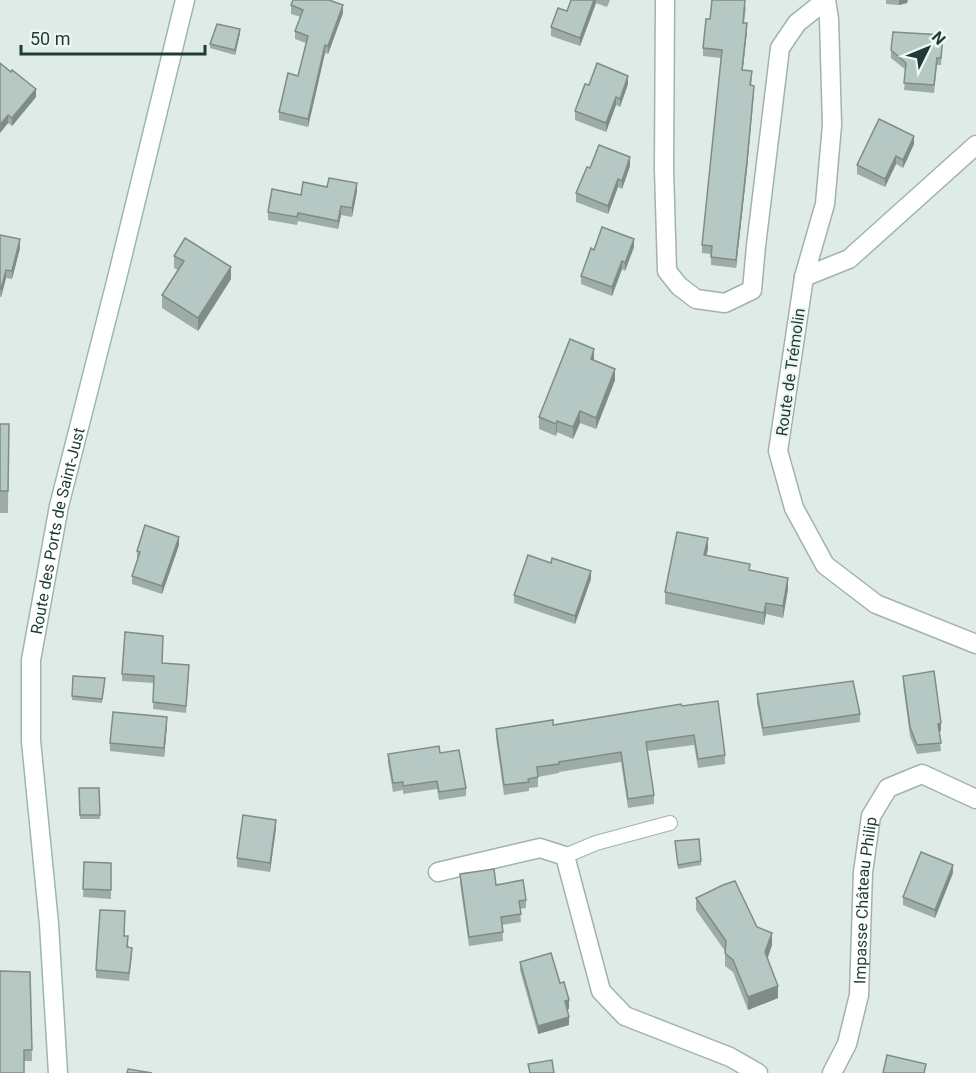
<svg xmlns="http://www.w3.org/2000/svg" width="976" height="1073" viewBox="0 0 976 1073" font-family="Roboto,sans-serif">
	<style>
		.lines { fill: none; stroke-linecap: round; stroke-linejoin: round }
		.service-casing { stroke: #a1b3ae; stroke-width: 16 }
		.minor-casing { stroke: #a1b3ae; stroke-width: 21 }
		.tertiary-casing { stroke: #a1b3ae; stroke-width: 21 }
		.secondary-casing { stroke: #9cb7b0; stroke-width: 21 }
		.service { stroke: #fff; stroke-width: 14 }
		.minor { stroke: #fff; stroke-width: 18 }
		.tertiary { stroke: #fff; stroke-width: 18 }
		.secondary { stroke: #fff; stroke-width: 18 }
		.wall { fill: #9daca8 }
		.shaded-wall { fill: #7f8c88 }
		.building { fill: #b6c8c3; stroke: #7f8c88; stroke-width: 1.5 }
		.labels { text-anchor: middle; stroke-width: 4.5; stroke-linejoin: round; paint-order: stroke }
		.street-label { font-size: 16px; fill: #1e3b37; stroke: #eef7f4 }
	</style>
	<rect width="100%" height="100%" fill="#deebe6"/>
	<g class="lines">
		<g class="service-casing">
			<polyline id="service" points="565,856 596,843 670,823"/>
		</g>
		<g class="minor-casing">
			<g id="minor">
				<polyline points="665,0 664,169 667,271 679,286 696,299 725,303 752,290 756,246 780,48 797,23 826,0"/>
				<polyline points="804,277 849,259 976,145"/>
				<polyline points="438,872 540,848 565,856 601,991 625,1016 730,1057 758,1073"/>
				<path id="s1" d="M832 1073 847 1044 859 995 863 872 871 816 888 788 922 774 976 799"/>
			</g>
		</g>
		<g class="tertiary-casing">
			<polyline id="tertiary" points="826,0 829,19 832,125 825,204 804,277 778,451 794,508 825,565 876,604 976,644"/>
		</g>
		<g class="secondary-casing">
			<g id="secondary">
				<path id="s2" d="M58 1073 49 924 31 741V660L59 506 117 278 185 0"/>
			</g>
		</g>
		<use href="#service" class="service"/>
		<use href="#minor" class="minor"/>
		<use href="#tertiary" class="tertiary"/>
		<use href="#secondary" class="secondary"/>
	</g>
	<g class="wall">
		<polygon points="331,0 343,13 328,54 325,53 308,127 279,120 279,112 298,76 306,43 295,39 295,31 301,17 291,14 291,5"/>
		<polygon points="571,0 610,0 607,7 596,3 580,46 551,36 551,27 567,11"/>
		<polygon points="886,0 908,0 907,3 899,5 886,4"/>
		<polygon points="746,7 744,23 747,31 742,70 752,79 751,85 754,94 747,169 736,268 711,265 711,254 702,253 702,245 721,58 703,56 703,48 710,19"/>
		<polygon points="240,33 235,55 210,48 210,44"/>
		<polygon points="943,35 941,65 937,65 934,93 904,90 906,70 891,58 891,50"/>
		<polygon points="0,63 36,97 12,126 8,123 0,133"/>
		<polygon points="628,84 620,107 616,105 606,132 575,120 575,111 589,85"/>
		<polygon points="914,144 903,168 896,164 885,187 857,174 857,165"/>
		<polygon points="630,166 622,189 618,187 608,214 576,202 576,193"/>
		<polygon points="357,191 352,217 341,215 338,229 298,221 297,225 268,220 268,212 301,195"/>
		<polygon points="0,235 20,248 12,279 6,278 1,297 0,297"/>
		<polygon points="634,247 625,271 622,269 612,296 581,284 581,276 594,250"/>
		<polygon points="174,256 231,279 198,331 162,308 162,295 178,270 174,268"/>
		<polygon points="594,360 615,380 596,429 580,423 573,439 557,432 556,436 539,429 539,417"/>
		<polygon points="0,424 9,424 8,513 0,513"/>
		<polygon points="179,545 162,594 132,584 132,576 138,559 137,559 137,551"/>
		<polygon points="708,549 706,556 750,570 788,589 783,618 766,614 764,625 665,604 665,592"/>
		<polygon points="591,579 575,624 514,603 514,595"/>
		<polygon points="162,663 189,672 186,713 153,709 154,683 122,681 122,674"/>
		<polygon points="73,676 105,682 102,703 72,700"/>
		<polygon points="903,676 941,731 939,732 941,751 917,754 910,736 903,684"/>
		<polygon points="757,694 860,714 860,722 763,736 757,703"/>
		<polygon points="682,706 725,755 725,764 698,768 694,745 647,751 654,795 654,804 628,808 621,762 559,772 559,773 538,777 538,787 529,788 529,791 504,795 496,738 496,729 553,725"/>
		<polygon points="167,725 164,757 110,751 110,743"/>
		<polygon points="440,753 466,788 466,796 439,800 437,789 403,794 403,790 393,792 388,763 388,754"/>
		<polygon points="79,788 99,788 100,819 80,819"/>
		<polygon points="276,828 270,872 237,867 237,858"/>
		<polygon points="675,841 701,861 701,865 678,869"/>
		<polygon points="84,862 111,863 111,899 83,897"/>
		<polygon points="953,873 935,918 903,905 903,897"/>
		<polygon points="460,874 496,885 526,900 526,908 520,909 521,922 502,925 503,941 469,946 460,883"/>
		<polygon points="696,898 757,927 772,945 768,958 778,998 748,1010 733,972 725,966 725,951 696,910"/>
		<polygon points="125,936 132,956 129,981 96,978 96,970"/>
		<polygon points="520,962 560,983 569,1009 567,1009 569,1025 538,1034 520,970"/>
		<polygon points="30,972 32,1061 24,1061 0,1073"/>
	</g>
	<g class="shaded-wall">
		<polygon points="594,0 596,0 596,3 580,46 580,38"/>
		<polygon points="899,0 908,0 907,3 899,5"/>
		<polygon points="343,5 343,13 328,54 328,46"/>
		<polygon points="747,23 747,31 742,78 742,70"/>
		<polygon points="240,29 240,33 235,55 235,50"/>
		<polygon points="325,45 325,53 308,127 308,119"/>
		<polygon points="628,76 628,84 620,107 620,99"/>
		<polygon points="754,86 747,169 736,268 736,260"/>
		<polygon points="36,89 36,97 12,126 12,118"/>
		<polygon points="616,97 616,105 606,132 606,123"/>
		<polygon points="8,115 8,123 0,133 0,125"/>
		<polygon points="914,136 914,144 903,168 903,160"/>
		<polygon points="896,156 896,164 885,187 885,179"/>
		<polygon points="630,157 630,166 622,189 622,181"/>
		<polygon points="618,179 618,187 608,214 608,206"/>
		<polygon points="357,183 357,191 352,217 352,208"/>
		<polygon points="341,206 341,215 338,229 338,221"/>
		<polygon points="20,239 20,248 12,279 12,271"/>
		<polygon points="634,239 634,247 625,271 625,263"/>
		<polygon points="622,261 622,269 612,296 612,287"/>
		<polygon points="231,267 231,279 198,331 198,318"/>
		<polygon points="6,270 6,278 1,297 1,289"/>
		<polygon points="594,349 594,360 591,359"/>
		<polygon points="615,369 615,380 596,429 596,418"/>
		<polygon points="580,411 580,423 573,439 573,427"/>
		<polygon points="557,421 557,432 556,436 556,424"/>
		<polygon points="179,537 179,545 162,594 162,586"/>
		<polygon points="708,538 708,549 704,567 704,555"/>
		<polygon points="591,571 591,579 575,624 575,616"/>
		<polygon points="788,578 788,589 783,618 783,606"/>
		<polygon points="766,603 766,614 764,625 764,613"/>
		<polygon points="167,717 167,725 164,757 164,748"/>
		<polygon points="941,723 941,731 938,732 938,724"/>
		<polygon points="276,820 276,828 270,872 270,863"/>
		<polygon points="953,865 953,873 935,918 935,910"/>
		<polygon points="772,933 772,945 765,964 765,952"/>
		<polygon points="778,986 778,998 748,1010 748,997"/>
		<polygon points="569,1000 569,1009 565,1010 565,1001"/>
		<polygon points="569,1017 569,1025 538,1034 538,1026"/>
	</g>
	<g class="building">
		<polygon points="293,0 329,0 343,5 328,46 325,45 308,119 279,112 288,73 298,76 308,36 295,31 303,10 291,5"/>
		<polygon points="571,0 594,0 580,38 551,27 558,8 567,11"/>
		<polygon points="712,0 745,0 743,23 747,23 742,70 752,71 750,85 754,86 747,161 736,260 711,257 712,246 702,245 722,50 703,48 706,19 710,19"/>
		<polygon points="217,24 240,29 235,50 210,44"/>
		<polygon points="893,32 943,35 941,58 937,58 934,85 904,83 906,63 891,50"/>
		<polygon points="0,63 11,72 12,70 36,89 12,118 8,115 0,125"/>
		<polygon points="597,63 628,76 620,99 616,97 606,123 575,111 585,84 589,85"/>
		<polygon points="879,119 914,136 903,160 896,156 885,179 857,165"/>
		<polygon points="599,145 630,157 622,181 618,179 608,206 576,193 587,167 590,168"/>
		<polygon points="329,178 357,183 352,208 341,206 338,221 298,213 297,217 268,212 272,189 301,195 303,182 327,187"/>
		<polygon points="602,227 634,239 625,263 622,261 612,287 581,276 591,248 594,250"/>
		<polygon points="0,235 20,239 12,271 6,270 1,289 0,289"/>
		<polygon points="185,238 231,267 198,318 162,295 184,261 174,256"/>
		<polygon points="570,339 594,349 591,359 615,369 596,418 580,411 573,427 557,421 556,424 539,417"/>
		<polygon points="0,424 9,424 8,491 0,491"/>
		<polygon points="145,525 179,537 162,586 132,576 140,552 137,551"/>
		<polygon points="677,532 708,538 704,555 750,564 749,570 788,578 783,606 766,603 764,613 665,592"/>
		<polygon points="528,555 551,563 552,558 591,571 575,616 514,595"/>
		<polygon points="125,632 163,636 162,663 189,665 186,706 153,702 154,676 122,674"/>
		<polygon points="934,671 941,723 938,724 941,743 917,745 910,727 903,676"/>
		<polygon points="73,676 105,678 102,699 72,696"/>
		<polygon points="853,681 860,714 763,728 757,694"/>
		<polygon points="718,701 725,755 698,759 694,735 646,742 654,795 628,799 621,752 559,762 559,764 537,767 538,777 528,779 529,782 504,785 496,729 553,720 553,725 681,704 682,706"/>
		<polygon points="113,712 167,717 164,748 110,743"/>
		<polygon points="439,746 440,753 459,750 466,788 439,792 437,781 403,786 403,782 393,783 388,754"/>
		<polygon points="79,788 99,788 100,815 80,815"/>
		<polygon points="243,815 276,820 270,863 237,858"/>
		<polygon points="699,839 701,861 678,865 675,841"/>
		<polygon points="921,852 953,865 935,910 903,897"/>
		<polygon points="84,862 111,863 111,890 83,889"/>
		<polygon points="494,869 496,885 523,880 526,900 519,901 521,914 501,917 503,932 469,937 460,874"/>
		<polygon points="735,881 757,927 772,933 765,952 778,986 748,997 733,960 725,953 726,941 696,898 723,885"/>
		<polygon points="100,910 125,911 124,936 128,936 127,947 132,948 129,973 96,970"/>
		<polygon points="551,953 560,983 564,982 569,1000 565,1001 569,1017 538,1026 520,962"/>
		<polygon points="0,971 30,972 32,1050 24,1050 24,1073 0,1073"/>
		<polygon points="887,1055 926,1064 924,1073 883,1073"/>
		<polygon points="552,1060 554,1073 530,1073 528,1064"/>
		<polygon points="128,1069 152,1073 127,1073"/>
	</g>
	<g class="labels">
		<g class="street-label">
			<text transform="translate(790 372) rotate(-82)" y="6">Route de Trémolin</text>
			<text dy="6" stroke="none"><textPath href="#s2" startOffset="546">Route des Ports de Saint-Just</textPath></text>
			<text dy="6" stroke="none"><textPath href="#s1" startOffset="178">Impasse Château Philip</textPath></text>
		</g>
	</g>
	<g transform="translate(928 48) rotate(47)" stroke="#eef7f4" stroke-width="4.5" paint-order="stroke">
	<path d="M0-4.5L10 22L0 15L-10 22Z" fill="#1e3b37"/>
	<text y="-9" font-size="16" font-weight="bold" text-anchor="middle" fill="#1e3b37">N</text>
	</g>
	<path d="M21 45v9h184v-9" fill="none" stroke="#1e3b37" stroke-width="3"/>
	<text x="30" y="45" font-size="18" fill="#1e3b37" stroke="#eef7f4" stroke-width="4.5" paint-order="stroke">50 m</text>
</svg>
